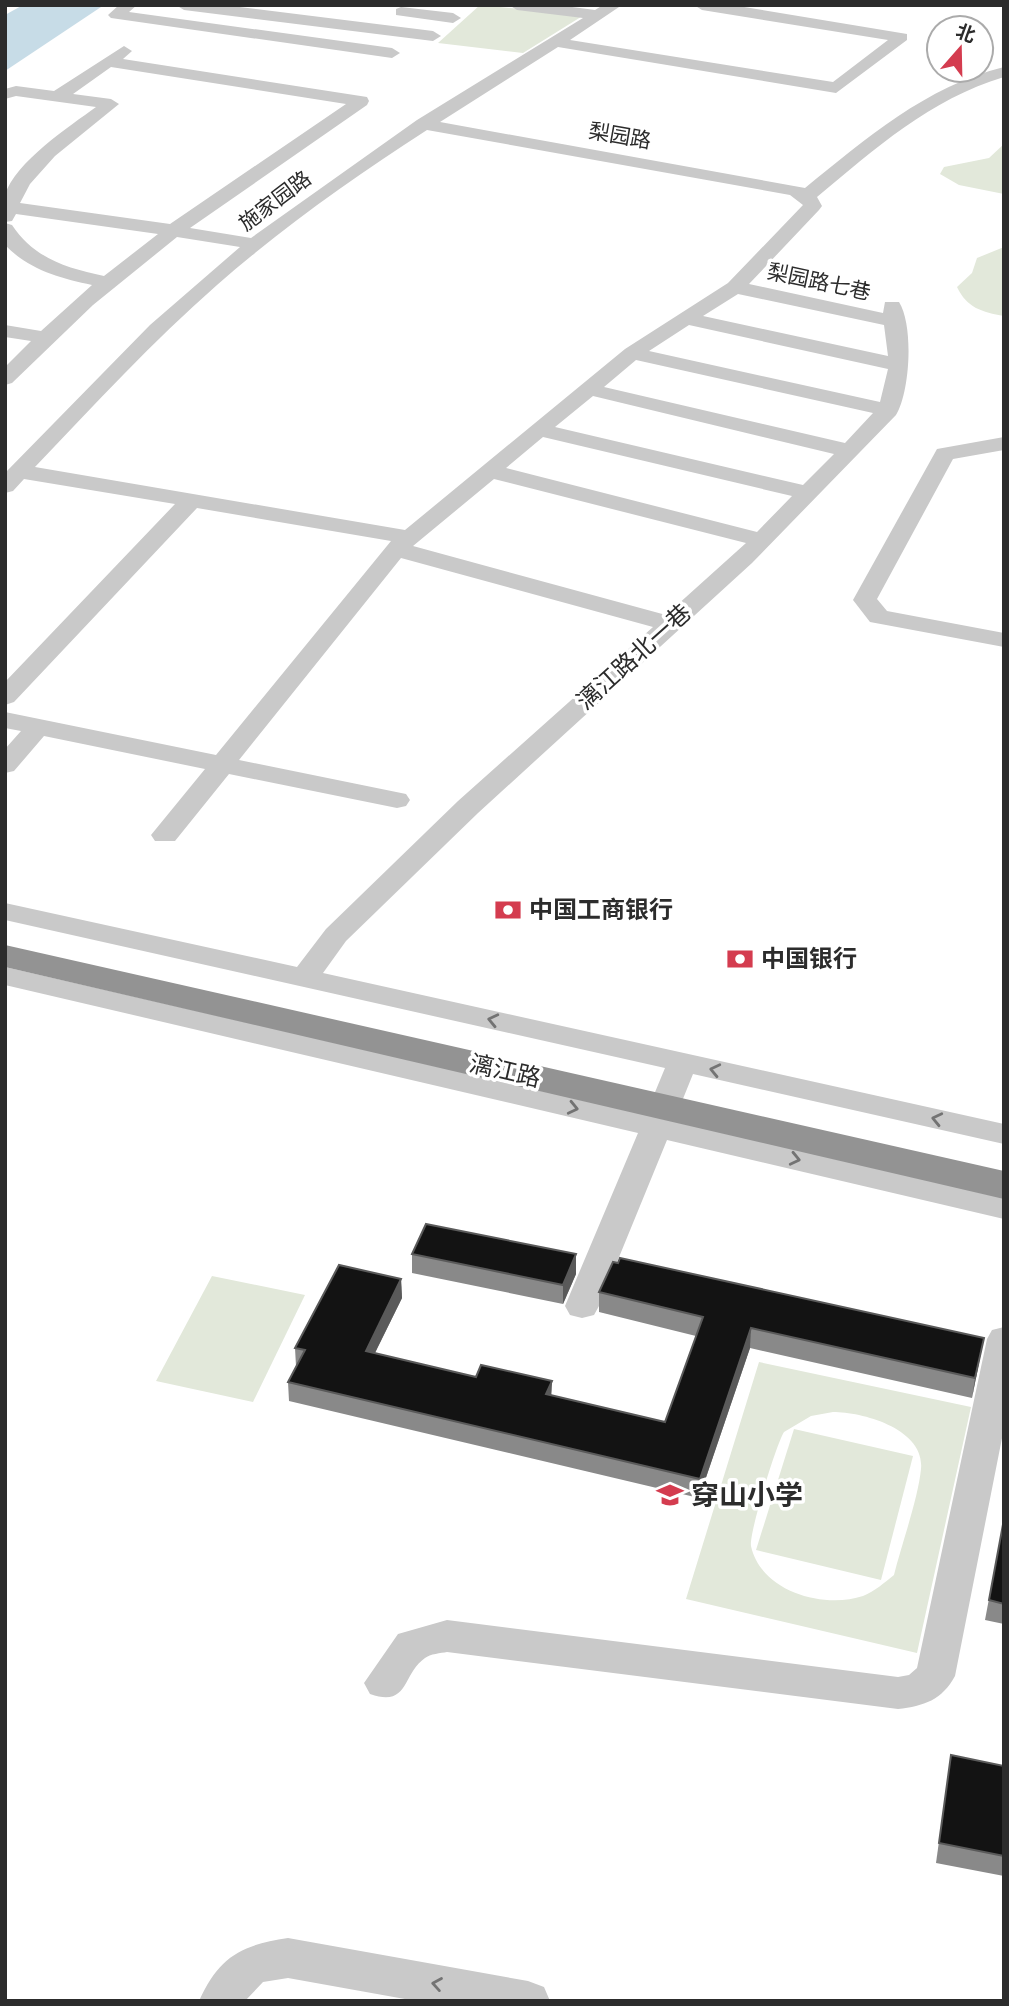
<svg xmlns="http://www.w3.org/2000/svg" width="1009" height="2006" viewBox="0 0 1009 2006" font-family="Jost,'Noto Sans SC',sans-serif">
	<style>
		.green { fill: #e2e8da; fill-rule: evenodd }
		.water { fill: #c7dce7 }
		.lines { fill: none; stroke-linecap: round; stroke-linejoin: round }
		.minor { fill: #c9c9c9; fill-rule: evenodd }
		.highway { fill: #939393; fill-rule: evenodd }
		.wall { fill: #898989 }
		.shaded-wall { fill: #5a5a5a }
		.building { fill: #131313; stroke: #5a5a5a; stroke-width: 2 }
		.oneway { stroke: #737373 }
		.labels { text-anchor: middle; stroke-width: 7; stroke-linejoin: round; paint-order: stroke }
		.far-street-label { font-size: 21px; fill: #2c2c2c; stroke: #fff }
		.street-label { font-size: 24px; fill: #2c2c2c; stroke: #fff }
		.poi-label { font-size: 24px; font-weight: bold; fill: #2c2c2c; stroke: #fff; text-anchor: start }
		.near-poi-label { font-size: 28px; font-weight: bold; fill: #2c2c2c; stroke: #fff; text-anchor: start }
	</style>
	<rect width="100%" height="100%" fill="#fff"/>
	<g class="green">
		<polygon points="480,5 584,15 523,53 438,43"/>
		<polygon points="1004,144 1004,194 959,185 940,174 944,167 989,158"/>
		<path d="M1004 247V316C982 312 967 308 957 287L972 273 977 258Z"/>
		<polygon points="212,1276 305,1295 253,1402 156,1381"/>
		<path d="M759 1362 971 1407 917 1653 686 1599ZM833 1412C863 1412 925 1429 921 1469 918 1499 902 1543 894 1575 884 1583 875 1591 863 1596 824 1609 761 1592 751 1546 749 1533 776 1445 784 1432L811 1416Z"/>
		<polygon points="794,1429 913,1456 881,1580 756,1550"/>
	</g>
	<polygon class="water" points="23,5 104,5 5,71 5,15"/>
	<g class="lines">
		<g class="minor">
			<polygon points="119,5 137,5 129,12 392,48 400,53 392,58 111,18 108,15"/>
			<polygon points="176,5 223,5 433,31 441,36 433,41 184,10"/>
			<path d="M509 5H557L595 10 603 5H622L570 40 833 82 888 40 702 10 694 5H732L907 34V40L836 93 558 47 440 122 805 188C867 138 925 87 1004 67V77C930 99 875 149 817 197L822 206 819 210 749 284 883 313 885 302H899C914 326 910 392 896 415L752 563 478 813 346 941 323 973 1004 1124V1144L693 1074 674 1121 1004 1197V1219L667 1140 599 1306 594 1315 582 1318 570 1315 565 1306 638 1133 5 985V967L646 1114 665 1068 5 920V903L297 967 326 929 458 801 653 627 401 558 239 760 406 794 410 800 406 806 397 808 229 774 175 841H155L151 835 205 769 44 736 14 771 5 773V749L21 731 5 728V712L216 755 391 541 197 508 14 702 5 705V682L175 504 24 479 13 491 5 493V473L150 325 240 247 177 237 93 305 12 383 5 385V367L31 341 5 337V325L41 331 92 285C60 278 29 270 5 245V223L12 225C34 258 66 268 104 276L158 234 16 214 12 221 5 222C5 214 3 203 5 195 15 162 70 126 96 107L16 96 5 99V89L16 86 54 91 124 46 132 51 123 59 367 97 369 101 367 105 190 228 251 238 417 120 583 18 517 10ZM111 67 346 104 170 224 20 203 30 184 55 156 119 104 111 99 73 94ZM427 130 790 195 803 205 728 283 625 349 405 530 35 467C94 405 152 342 217 285 282 228 354 177 427 130ZM738 294 884 325 888 356 703 316ZM689 325 888 369 880 402 649 351ZM636 360 873 413 845 443 604 387ZM593 396 834 454 803 485 555 427ZM543 437 792 496 757 532 506 468ZM494 479 746 543 666 615 413 546Z"/>
			<polygon points="401,7 453,13 461,18 453,23 396,15 396,9"/>
			<polygon points="1004,437 1004,450 953,459 877,599 887,611 1004,633 1004,647 870,622 853,600 937,449"/>
			<path d="M1004 1327V1428L955 1676C942 1700 924 1706 898 1709L447 1652C441 1653 430 1654 425 1658 402 1674 409 1708 370 1694L364 1683 398 1634 447 1620 898 1677 909 1675 917 1668 987 1339 992 1330Z"/>
			<path d="M288 1938 528 1981 544 1987 550 2001H416L288 1978 263 1982 245 2001H199C219 1957 241 1945 288 1938Z"/>
		</g>
		<polygon class="highway" points="5,945 1004,1171 1004,1199 5,967"/>
	</g>
	<g class="wall">
		<polygon points="412,1254 576,1254 576,1274 563,1304 412,1273"/>
		<polygon points="401,1279 402,1298 375,1353 476,1377 552,1381 551,1395 665,1422 696,1336 599,1312 599,1292 984,1338 972,1398 750,1348 699,1498 289,1401 288,1382 296,1366 295,1348"/>
		<polygon points="1004,1519 1004,1624 985,1620"/>
		<polygon points="951,1755 1004,1766 1004,1876 936,1863"/>
	</g>
	<g class="shaded-wall">
		<polygon points="576,1254 576,1274 563,1304 563,1285"/>
		<polygon points="401,1279 402,1298 366,1371 366,1351"/>
		<polygon points="751,1328 750,1348 699,1498 700,1479"/>
		<polygon points="984,1338 980,1357 972,1398 975,1378"/>
		<polygon points="552,1381 551,1401 546,1394"/>
	</g>
	<g class="building">
		<polygon points="426,1224 576,1254 563,1285 412,1254"/>
		<polygon points="620,1258 984,1338 975,1378 751,1328 700,1479 288,1382 305,1350 295,1348 339,1265 401,1279 366,1351 476,1377 481,1365 552,1381 546,1394 665,1422 703,1317 599,1292 613,1262 618,1263"/>
		<polygon points="1004,1519 1004,1604 989,1600"/>
		<polygon points="951,1755 1004,1766 1004,1856 939,1843"/>
	</g>
	<defs><path id="oneway-chevron" d="M-2-3.5L2.5 0L-2 3.5" fill="none" stroke-width="1.6" stroke-linecap="round" stroke-linejoin="round" transform="scale(1.75)"/></defs>
	<g class="oneway">
		<use href="#oneway-chevron" transform="translate(493 1020) rotate(-167)"/>
		<use href="#oneway-chevron" transform="translate(715 1070) rotate(-167)"/>
		<use href="#oneway-chevron" transform="translate(573 1108) rotate(13)"/>
		<use href="#oneway-chevron" transform="translate(937 1119) rotate(-167)"/>
		<use href="#oneway-chevron" transform="translate(795 1159) rotate(13)"/>
		<use href="#oneway-chevron" transform="translate(437 1984) rotate(-170)"/>
	</g>
	<defs>
		<g id="bank-bare" transform="scale(2.1)"><path d="M-6-4H6V4H-6ZM0-2.3a2.3 2.3 0 1 0 0 4.6a2.3 2.3 0 1 0 0-4.6Z" fill="#d43c4f" stroke="#fff" stroke-width="2.5" paint-order="stroke"/></g>
		<g id="school-bare" transform="scale(2.1)"><path d="M0-5L7-2L0 1L-7-2ZM-4 1L0 2.5L4 1V4Q0 6-4 4Z" fill="#d43c4f" stroke="#fff" stroke-width="2.5" paint-order="stroke"/></g>
	</defs>
	<g fill-rule="evenodd">
		<use href="#bank-bare" x="508" y="910"/>
		<use href="#bank-bare" x="740" y="959"/>
		<use href="#school-bare" x="670" y="1495"/>
	</g>
	<g class="labels">
		<g class="far-street-label">
			<text transform="translate(620 136) rotate(10)" y="7">梨园路</text>
			<text transform="translate(275 201) rotate(-37)" y="7">施家园路</text>
			<text transform="translate(819 282) rotate(12)" y="7">梨园路七巷</text>
		</g>
		<g class="street-label">
			<text transform="translate(634 657) rotate(-42)" y="8">漓江路北一巷</text>
			<text transform="translate(505 1071) rotate(13)" y="8">漓江路</text>
		</g>
		<g class="poi-label">
			<text x="529" y="918">中国工商银行</text>
			<text x="761" y="967">中国银行</text>
		</g>
		<g class="near-poi-label">
			<text x="691" y="1505">穿山小学</text>
		</g>
	</g>
	<rect width="1009" height="2006" fill="none" stroke="#2c2c2c" stroke-width="14"/>
	<g transform="translate(960 49) rotate(20)"><circle r="33" fill="#ffffff" stroke="#ababab" stroke-width="2"/>
	<path d="M0-5L12 26L0 18L-12 26Z" fill="#d43c4f"/>
	<text y="-10" font-size="19" font-weight="bold" text-anchor="middle" fill="#2c2c2c">北</text>
	</g>
</svg>
